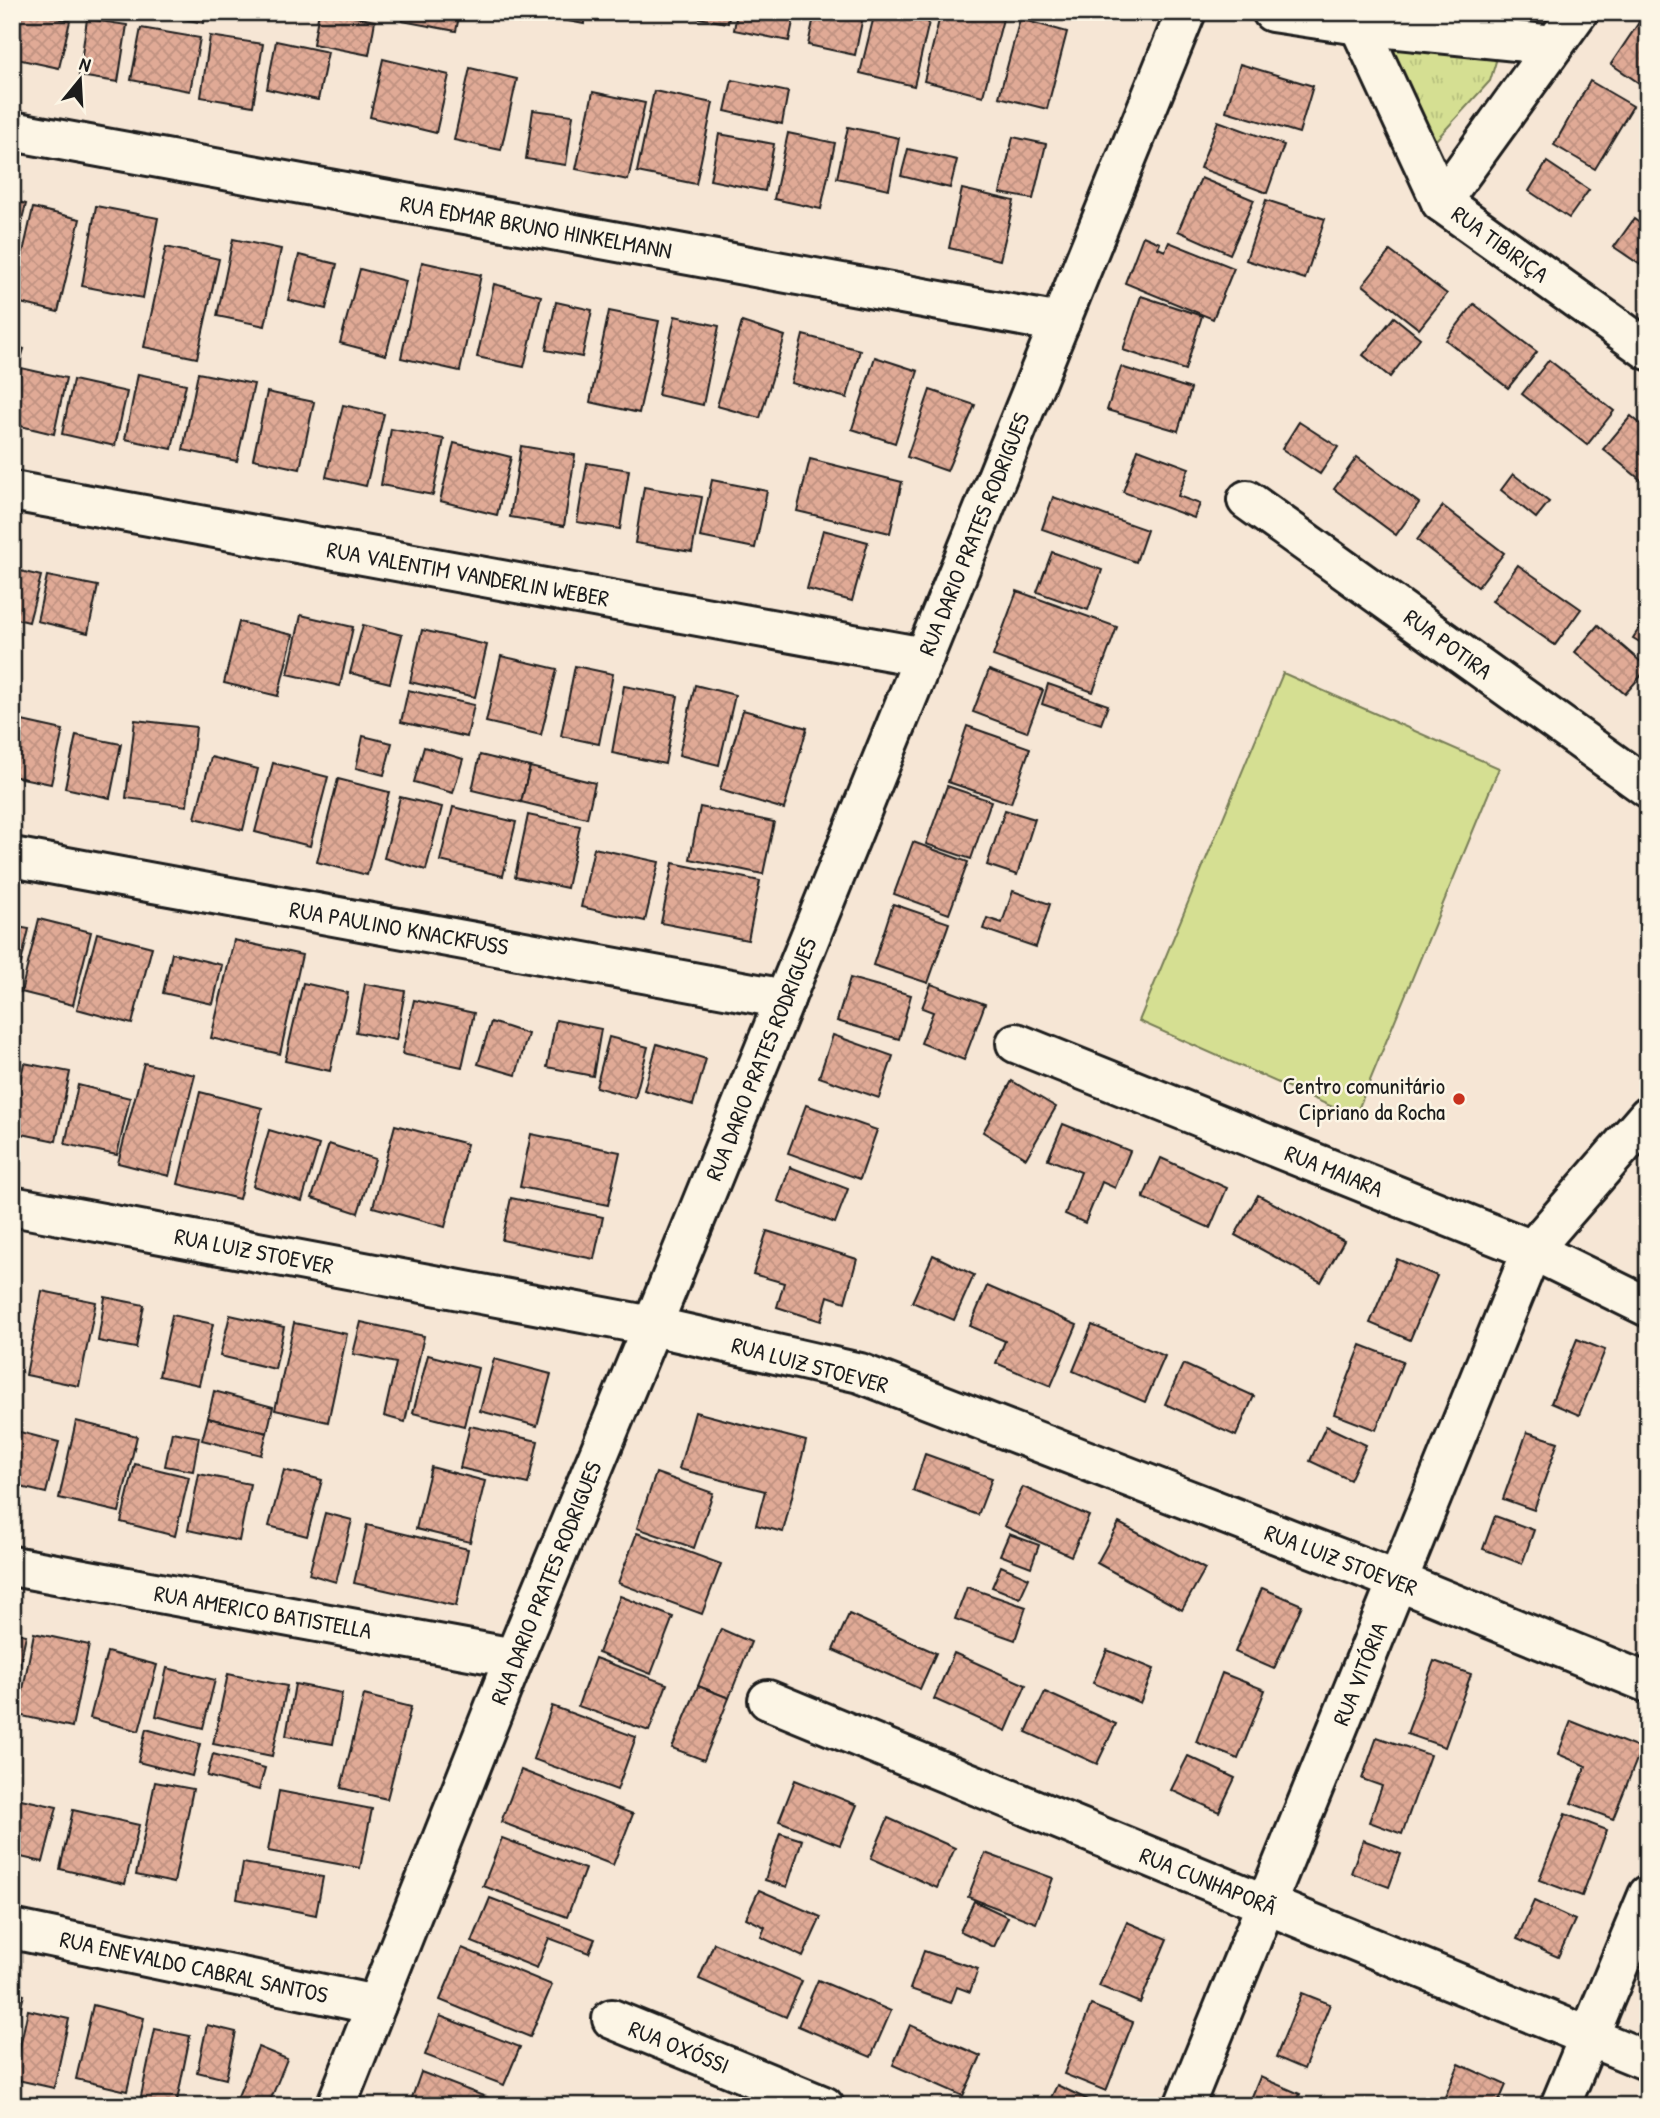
<svg xmlns="http://www.w3.org/2000/svg" width="1660" height="2118" viewBox="0 0 1660 2118" font-family="'Patrick Hand',sans-serif">
	<style>
		.grass { fill: url(#grass-tufts); stroke: #787e57; stroke-width: 2 }
		.pitch { fill: #d5df92; stroke: #787e57; stroke-width: 2 }
		.building { fill: url(#building-cross-hatch); stroke: #1c1c1c; stroke-width: 2 }
		.lines { fill: none; stroke-linecap: round; stroke-linejoin: round }
		.minor-casing { stroke: #1c1c1c; stroke-width: 44 }
		.minor { stroke: #fcf5e5; stroke-width: 38 }
		.poi-dot { fill: #c8321e; stroke: #fcf5e5; stroke-width: 2.5 }
		.labels { text-anchor: middle; stroke-width: 5; stroke-linejoin: round; paint-order: stroke }
		.street-label { font-size: 23px; fill: #1c1c1c; stroke: #fcf5e5 }
		.poi-label { font-size: 23px; fill: #1c1c1c; stroke: #fcf5e5; text-anchor: end }
	</style>
	<defs>
		<pattern id="grass-tufts" width="24" height="20" patternUnits="userSpaceOnUse" patternTransform="scale(1.75)"><rect width="24" height="20" fill="#d5df92"/><path d="M3 7l-1-3M5 7V3M7 7l1-3M15 17l-1-3M17 17v-4M19 17l1-3" fill="none" stroke="#b6bf7d"/></pattern>
		<pattern id="building-cross-hatch" width="8" height="8" patternUnits="userSpaceOnUse" patternTransform="scale(1.75)"><rect width="8" height="8" fill="#e0aa96"/><path d="M0 0l8 8M0 8l8-8" fill="none" stroke="#c09281"/></pattern>
	</defs>
	<rect width="100%" height="100%" fill="#f6e6d5"/>
	<filter id="ink" filterUnits="userSpaceOnUse"><feTurbulence type="fractalNoise" baseFrequency=".0143" numOctaves="2"/><feDisplacementMap in="SourceGraphic" scale="14" xChannelSelector="R" yChannelSelector="G"/><feConvolveMatrix kernelMatrix="1 2 1 2 8 2 1 2 1" color-interpolation-filters="sRGB"/></filter>
	<g filter="url(#ink)">
		<polygon class="grass" points="1377,34 1497,58 1490,81 1435,141"/>
		<polygon class="pitch" points="1283,673 1499,768 1355,1117 1139,1021"/>
		<g class="building">
			<polygon points="18,12 32,12 70,21 59,68 12,58 12,38"/>
			<polygon points="68,12 88,12 87,17"/>
			<polygon points="148,12 206,12 204,23"/>
			<polygon points="319,12 331,12 375,21 369,55 313,44"/>
			<polygon points="404,12 460,12 456,31 402,21"/>
			<polygon points="475,12 520,12 518,23 475,14"/>
			<polygon points="537,12 586,12 584,24 537,15"/>
			<polygon points="674,12 730,12 728,23 674,14"/>
			<polygon points="737,12 795,12 789,41 734,30"/>
			<polygon points="815,12 864,12 855,55 808,45"/>
			<polygon points="875,12 886,12 929,22 914,86 860,73"/>
			<polygon points="941,12 994,12 1004,15 983,96 924,81"/>
			<polygon points="1646,12 1648,12 1648,89 1611,64"/>
			<polygon points="87,19 127,25 118,82 79,76"/>
			<polygon points="1020,19 1067,32 1047,109 999,97"/>
			<polygon points="141,28 200,38 190,91 131,80"/>
			<polygon points="210,36 263,44 253,106 201,97"/>
			<polygon points="276,41 328,52 318,100 267,89"/>
			<polygon points="383,59 449,75 436,133 370,117"/>
			<polygon points="1240,64 1313,86 1299,133 1226,111"/>
			<polygon points="470,68 517,79 501,150 454,140"/>
			<polygon points="732,80 788,92 782,124 725,111"/>
			<polygon points="1590,81 1633,106 1595,169 1554,145"/>
			<polygon points="654,91 713,103 696,184 637,172"/>
			<polygon points="593,92 645,103 628,180 576,169"/>
			<polygon points="533,110 573,115 566,165 526,159"/>
			<polygon points="1218,121 1284,145 1267,193 1200,168"/>
			<polygon points="848,127 899,138 889,189 837,178"/>
			<polygon points="788,133 835,143 821,209 774,199"/>
			<polygon points="719,134 774,144 765,191 710,180"/>
			<polygon points="1013,137 1046,144 1033,199 1000,193"/>
			<polygon points="908,149 957,160 950,188 901,176"/>
			<polygon points="1547,162 1589,190 1569,218 1529,191"/>
			<polygon points="1201,178 1254,200 1230,254 1178,231"/>
			<polygon points="962,189 1014,201 1000,260 949,248"/>
			<polygon points="12,200 26,204 12,257"/>
			<polygon points="1266,200 1325,219 1305,279 1246,260"/>
			<polygon points="96,206 158,218 143,298 82,286"/>
			<polygon points="33,208 80,219 58,312 12,301"/>
			<polygon points="1634,219 1648,229 1648,270 1614,247"/>
			<polygon points="1143,236 1160,243 1158,248 1165,251 1169,242 1234,268 1213,319 1125,283"/>
			<polygon points="233,239 281,249 265,326 217,316"/>
			<polygon points="166,247 219,259 197,358 144,347"/>
			<polygon points="1390,251 1447,294 1419,329 1363,285"/>
			<polygon points="299,255 337,264 326,309 288,300"/>
			<polygon points="422,262 481,275 460,371 401,358"/>
			<polygon points="360,269 406,281 386,355 340,343"/>
			<polygon points="494,284 541,296 524,367 477,357"/>
			<polygon points="1141,296 1202,316 1185,370 1123,350"/>
			<polygon points="556,302 592,310 582,357 546,350"/>
			<polygon points="1474,304 1537,352 1508,388 1446,340"/>
			<polygon points="609,311 659,321 639,413 590,402"/>
			<polygon points="675,316 719,326 703,405 658,395"/>
			<polygon points="1394,317 1420,338 1390,377 1363,355"/>
			<polygon points="742,322 785,336 760,418 717,406"/>
			<polygon points="803,335 860,350 847,398 791,383"/>
			<polygon points="12,345 24,349 12,388"/>
			<polygon points="875,357 918,371 895,443 852,429"/>
			<polygon points="1549,360 1614,411 1587,445 1522,394"/>
			<polygon points="1121,367 1191,389 1178,431 1107,410"/>
			<polygon points="21,368 66,378 54,434 12,424 12,409"/>
			<polygon points="198,373 254,384 237,461 183,450"/>
			<polygon points="138,374 186,384 172,449 125,439"/>
			<polygon points="73,380 127,392 115,446 62,434"/>
			<polygon points="930,390 975,405 947,471 907,457"/>
			<polygon points="267,392 314,402 300,469 253,459"/>
			<polygon points="343,405 384,414 366,486 326,477"/>
			<polygon points="1631,416 1648,430 1648,486 1603,449"/>
			<polygon points="1299,422 1338,447 1320,474 1282,449"/>
			<polygon points="391,429 444,439 433,495 381,485"/>
			<polygon points="454,443 511,457 497,515 440,501"/>
			<polygon points="521,446 575,455 564,526 510,517"/>
			<polygon points="1138,449 1189,468 1178,496 1200,504 1194,518 1123,492"/>
			<polygon points="1357,457 1419,503 1396,535 1334,489"/>
			<polygon points="810,459 902,482 890,533 797,511"/>
			<polygon points="587,463 629,470 620,529 577,522"/>
			<polygon points="1513,474 1549,502 1536,518 1501,490"/>
			<polygon points="712,480 767,491 755,548 700,537"/>
			<polygon points="644,487 702,497 692,552 635,543"/>
			<polygon points="1053,497 1147,530 1136,562 1042,529"/>
			<polygon points="1443,506 1504,553 1478,587 1417,540"/>
			<polygon points="823,530 868,542 852,601 807,589"/>
			<polygon points="1052,552 1102,570 1088,610 1037,592"/>
			<polygon points="1518,565 1581,609 1555,645 1492,601"/>
			<polygon points="12,569 41,576 29,622 12,618"/>
			<polygon points="47,576 98,586 88,633 37,621"/>
			<polygon points="1017,591 1117,627 1093,692 993,656"/>
			<polygon points="301,615 353,627 340,686 288,674"/>
			<polygon points="1648,615 1648,647 1633,638"/>
			<polygon points="239,622 293,635 278,696 224,683"/>
			<polygon points="363,625 402,635 390,683 350,673"/>
			<polygon points="1598,625 1648,668 1625,694 1575,652"/>
			<polygon points="422,630 487,645 475,697 410,682"/>
			<polygon points="501,656 557,669 541,735 486,722"/>
			<polygon points="575,666 613,674 599,744 561,736"/>
			<polygon points="989,670 1043,690 1027,732 973,712"/>
			<polygon points="1048,684 1108,705 1101,724 1042,704"/>
			<polygon points="695,685 735,695 719,765 679,755"/>
			<polygon points="624,686 678,696 665,764 612,753"/>
			<polygon points="408,690 474,705 467,737 401,722"/>
			<polygon points="743,710 807,728 784,809 720,790"/>
			<polygon points="13,719 63,730 51,784 12,776"/>
			<polygon points="135,720 196,727 187,806 126,798"/>
			<polygon points="967,726 1030,748 1011,803 948,782"/>
			<polygon points="76,735 121,744 110,798 65,788"/>
			<polygon points="363,736 392,743 384,775 356,768"/>
			<polygon points="424,747 463,759 453,793 414,782"/>
			<polygon points="480,755 530,767 521,802 472,790"/>
			<polygon points="211,757 258,769 243,830 195,818"/>
			<polygon points="273,763 328,777 310,846 255,832"/>
			<polygon points="530,767 595,783 587,818 521,802"/>
			<polygon points="338,779 389,792 367,875 317,862"/>
			<polygon points="947,786 991,801 971,859 926,844"/>
			<polygon points="400,797 442,807 426,870 384,858"/>
			<polygon points="453,807 516,822 503,876 440,861"/>
			<polygon points="700,807 774,822 763,874 690,859"/>
			<polygon points="1005,810 1035,819 1017,875 987,865"/>
			<polygon points="528,815 580,826 567,888 515,877"/>
			<polygon points="913,842 968,862 949,914 894,894"/>
			<polygon points="594,848 659,862 645,921 581,907"/>
			<polygon points="673,863 760,881 748,940 661,923"/>
			<polygon points="1013,891 1050,904 1036,947 983,929 987,918 1002,923"/>
			<polygon points="893,904 949,923 928,983 873,965"/>
			<polygon points="39,919 91,932 73,1005 21,992"/>
			<polygon points="12,926 29,929 21,963 12,961"/>
			<polygon points="97,933 152,947 132,1024 77,1009"/>
			<polygon points="234,940 302,955 280,1054 211,1038"/>
			<polygon points="172,953 222,965 213,1004 163,993"/>
			<polygon points="850,978 911,995 899,1039 837,1021"/>
			<polygon points="303,983 348,993 330,1071 285,1061"/>
			<polygon points="365,984 405,991 396,1040 356,1032"/>
			<polygon points="931,984 985,1004 964,1060 921,1043 933,1012 922,1008"/>
			<polygon points="414,1000 474,1013 462,1067 402,1054"/>
			<polygon points="556,1020 601,1029 593,1076 547,1067"/>
			<polygon points="491,1022 528,1034 516,1075 478,1064"/>
			<polygon points="833,1035 893,1056 879,1098 819,1077"/>
			<polygon points="609,1037 648,1047 635,1098 596,1087"/>
			<polygon points="657,1044 706,1059 693,1105 644,1090"/>
			<polygon points="24,1063 70,1072 56,1141 12,1132 12,1119"/>
			<polygon points="144,1063 195,1075 169,1176 118,1163"/>
			<polygon points="1012,1081 1056,1107 1026,1158 983,1132"/>
			<polygon points="78,1085 130,1098 117,1155 65,1144"/>
			<polygon points="200,1092 262,1108 239,1199 178,1184"/>
			<polygon points="806,1105 877,1130 860,1179 788,1153"/>
			<polygon points="1063,1124 1130,1151 1115,1188 1102,1182 1085,1223 1065,1214 1081,1172 1048,1159"/>
			<polygon points="395,1125 467,1144 445,1227 373,1207"/>
			<polygon points="269,1130 319,1145 302,1201 253,1186"/>
			<polygon points="531,1134 620,1152 608,1205 520,1187"/>
			<polygon points="329,1144 375,1159 358,1213 312,1198"/>
			<polygon points="1161,1158 1227,1188 1210,1228 1143,1198"/>
			<polygon points="790,1167 848,1189 835,1223 778,1201"/>
			<polygon points="1258,1195 1344,1241 1321,1282 1235,1235"/>
			<polygon points="511,1198 603,1217 594,1259 502,1240"/>
			<polygon points="767,1231 857,1259 845,1302 828,1296 821,1321 777,1307 784,1283 753,1274"/>
			<polygon points="933,1255 974,1275 954,1320 912,1302"/>
			<polygon points="1397,1259 1437,1276 1410,1340 1370,1323"/>
			<polygon points="12,1285 18,1287 12,1311"/>
			<polygon points="987,1286 1077,1325 1051,1386 996,1363 1005,1341 970,1326"/>
			<polygon points="42,1291 96,1302 79,1386 26,1375"/>
			<polygon points="105,1297 144,1305 136,1348 98,1341"/>
			<polygon points="172,1315 213,1324 199,1385 159,1376"/>
			<polygon points="230,1315 284,1327 275,1369 220,1356"/>
			<polygon points="361,1322 424,1336 405,1422 384,1416 396,1363 353,1354"/>
			<polygon points="294,1323 347,1334 328,1422 275,1410"/>
			<polygon points="1092,1325 1165,1356 1145,1402 1073,1371"/>
			<polygon points="1577,1339 1605,1350 1579,1415 1551,1403"/>
			<polygon points="1361,1345 1403,1361 1376,1430 1334,1414"/>
			<polygon points="428,1355 478,1368 464,1426 413,1413"/>
			<polygon points="494,1359 551,1374 537,1426 480,1411"/>
			<polygon points="1183,1364 1254,1396 1236,1436 1165,1404"/>
			<polygon points="214,1391 273,1407 267,1433 208,1418"/>
			<polygon points="695,1412 806,1441 783,1532 756,1525 765,1491 679,1469"/>
			<polygon points="208,1418 267,1433 261,1455 202,1440"/>
			<polygon points="76,1421 137,1436 119,1512 59,1498"/>
			<polygon points="470,1426 538,1441 528,1484 460,1468"/>
			<polygon points="1326,1426 1366,1445 1350,1480 1310,1461"/>
			<polygon points="12,1430 59,1442 46,1493 12,1485"/>
			<polygon points="172,1432 199,1437 193,1471 165,1466"/>
			<polygon points="1527,1432 1558,1442 1534,1510 1503,1499"/>
			<polygon points="925,1454 992,1478 978,1515 913,1491"/>
			<polygon points="135,1464 189,1477 175,1536 121,1522"/>
			<polygon points="431,1467 485,1481 470,1542 416,1529"/>
			<polygon points="284,1470 322,1480 307,1536 269,1526"/>
			<polygon points="656,1473 713,1493 694,1548 637,1528"/>
			<polygon points="199,1474 250,1484 239,1541 188,1530"/>
			<polygon points="1023,1487 1089,1516 1071,1556 1004,1526"/>
			<polygon points="325,1513 352,1520 336,1582 309,1574"/>
			<polygon points="1495,1516 1534,1530 1522,1564 1483,1549"/>
			<polygon points="1119,1523 1205,1569 1182,1610 1097,1563"/>
			<polygon points="367,1525 468,1549 456,1606 354,1583"/>
			<polygon points="637,1533 721,1564 702,1614 618,1583"/>
			<polygon points="1009,1534 1039,1545 1031,1567 1000,1555"/>
			<polygon points="1001,1566 1029,1578 1020,1598 992,1587"/>
			<polygon points="967,1587 1026,1607 1015,1640 955,1619"/>
			<polygon points="1262,1588 1302,1605 1274,1669 1235,1652"/>
			<polygon points="620,1596 673,1617 651,1674 598,1653"/>
			<polygon points="849,1614 936,1653 920,1689 833,1650"/>
			<polygon points="721,1629 751,1642 729,1698 698,1686"/>
			<polygon points="12,1632 26,1635 12,1701"/>
			<polygon points="34,1633 89,1645 72,1727 18,1715"/>
			<polygon points="1107,1650 1154,1669 1140,1703 1093,1683"/>
			<polygon points="107,1652 157,1665 139,1731 90,1718"/>
			<polygon points="954,1653 1026,1685 1006,1731 934,1699"/>
			<polygon points="595,1658 667,1684 649,1731 578,1706"/>
			<polygon points="1434,1661 1471,1674 1445,1747 1407,1734"/>
			<polygon points="167,1668 215,1680 203,1728 156,1716"/>
			<polygon points="1222,1673 1265,1690 1238,1759 1196,1742"/>
			<polygon points="228,1674 287,1686 272,1756 213,1744"/>
			<polygon points="295,1684 342,1693 333,1744 286,1736"/>
			<polygon points="698,1686 729,1698 704,1760 672,1748"/>
			<polygon points="1045,1692 1116,1724 1097,1764 1026,1732"/>
			<polygon points="364,1695 411,1707 387,1799 341,1788"/>
			<polygon points="552,1706 636,1737 617,1790 533,1759"/>
			<polygon points="1571,1721 1641,1749 1613,1819 1571,1803 1586,1766 1558,1754"/>
			<polygon points="146,1729 200,1744 192,1776 138,1762"/>
			<polygon points="1377,1737 1430,1755 1402,1834 1369,1822 1382,1786 1362,1779"/>
			<polygon points="213,1754 265,1768 259,1790 207,1776"/>
			<polygon points="1188,1756 1235,1778 1219,1812 1171,1790"/>
			<polygon points="521,1770 633,1814 613,1865 501,1822"/>
			<polygon points="795,1780 857,1805 840,1845 779,1821"/>
			<polygon points="155,1782 193,1789 174,1883 136,1875"/>
			<polygon points="279,1791 372,1809 360,1868 268,1851"/>
			<polygon points="12,1797 57,1807 43,1862 12,1855"/>
			<polygon points="73,1810 139,1825 125,1884 60,1869"/>
			<polygon points="1565,1814 1607,1830 1582,1896 1539,1880"/>
			<polygon points="888,1818 955,1848 937,1888 871,1858"/>
			<polygon points="780,1833 802,1840 787,1887 765,1880"/>
			<polygon points="502,1838 585,1869 567,1917 483,1886"/>
			<polygon points="1363,1840 1401,1854 1389,1887 1351,1873"/>
			<polygon points="985,1853 1053,1878 1036,1923 968,1897"/>
			<polygon points="243,1863 323,1877 316,1915 237,1899"/>
			<polygon points="759,1890 821,1917 803,1957 761,1937 765,1927 746,1918"/>
			<polygon points="490,1898 595,1939 589,1953 549,1938 537,1968 472,1942"/>
			<polygon points="974,1901 1008,1917 994,1947 960,1931"/>
			<polygon points="1534,1901 1575,1920 1558,1957 1517,1939"/>
			<polygon points="1127,1922 1167,1939 1140,2003 1099,1986"/>
			<polygon points="714,1943 802,1981 786,2017 699,1979"/>
			<polygon points="462,1948 552,1985 530,2037 440,2000"/>
			<polygon points="924,1951 978,1969 970,1992 957,1987 951,2003 910,1989"/>
			<polygon points="818,1980 891,2011 871,2057 798,2026"/>
			<polygon points="12,1992 24,1995 12,2041"/>
			<polygon points="1302,1993 1330,2004 1304,2069 1276,2057"/>
			<polygon points="93,2005 144,2018 127,2091 76,2079"/>
			<polygon points="1091,2005 1133,2022 1106,2091 1064,2074"/>
			<polygon points="28,2010 69,2019 54,2088 13,2079"/>
			<polygon points="440,2016 520,2047 504,2085 425,2055"/>
			<polygon points="207,2025 236,2032 226,2079 197,2072"/>
			<polygon points="910,2025 981,2056 963,2096 893,2065"/>
			<polygon points="155,2029 190,2036 176,2106 139,2106"/>
			<polygon points="258,2047 287,2059 268,2106 234,2106"/>
			<polygon points="1459,2064 1506,2085 1497,2106 1441,2106"/>
			<polygon points="421,2072 494,2100 492,2106 409,2106"/>
			<polygon points="1260,2077 1300,2094 1295,2106 1248,2106"/>
			<polygon points="1057,2085 1097,2104 1096,2106 1047,2106"/>
			<polygon points="655,2098 676,2106 652,2106"/>
		</g>
		<g class="lines">
			<g class="minor-casing">
				<g id="minor">
					<polyline points="1272,12 1359,25 1554,45"/>
					<polyline points="1359,25 1441,202 1648,350"/>
					<polyline points="12,131 1060,323"/>
					<polyline points="1441,202 1578,12"/>
					<polyline points="12,491 924,657"/>
					<polyline points="1247,500 1648,788"/>
					<polyline points="12,857 785,999"/>
					<polyline points="1016,1043 1532,1250 1648,1307"/>
					<polyline points="12,1206 652,1326 860,1373 1398,1581 1648,1683"/>
					<polyline points="12,1566 514,1658"/>
					<polyline points="768,1700 1648,2061"/>
					<polyline points="12,1929 376,2005"/>
					<polyline points="612,2019 824,2106"/>
					<polyline points="336,2106 514,1658 652,1326 1186,12"/>
					<polyline points="1184,2106 1532,1250 1648,1116"/>
					<polyline points="1560,2106 1648,1895"/>
				</g>
			</g>
			<use href="#minor" class="minor"/>
		</g>
	</g>
	<circle class="poi-dot" cx="1459" cy="1099" r="7"/>
	<g class="labels">
		<g class="street-label">
			<text transform="translate(536 227) rotate(10)" y="8">RUA EDMAR BRUNO HINKELMANN</text>
			<text transform="translate(1500 244) rotate(36)" y="8">RUA TIBIRIÇA</text>
			<text transform="translate(974 534) rotate(-68)" y="8">RUA DARIO PRATES RODRIGUES</text>
			<text transform="translate(468 574) rotate(10)" y="8">RUA VALENTIM VANDERLIN WEBER</text>
			<text transform="translate(1448 644) rotate(36)" y="8">RUA POTIRA</text>
			<text transform="translate(399 928) rotate(10)" y="8">RUA PAULINO KNACKFUSS</text>
			<text transform="translate(761 1059) rotate(-68)" y="8">RUA DARIO PRATES RODRIGUES</text>
			<text transform="translate(1334 1171) rotate(22)" y="8">RUA MAIARA</text>
			<text transform="translate(254 1251) rotate(11)" y="8">RUA LUIZ STOEVER</text>
			<text transform="translate(810 1365) rotate(15)" y="8">RUA LUIZ STOEVER</text>
			<text transform="translate(1341 1560) rotate(21)" y="8">RUA LUIZ STOEVER</text>
			<text transform="translate(546 1583) rotate(-68)" y="8">RUA DARIO PRATES RODRIGUES</text>
			<text transform="translate(263 1612) rotate(10)" y="8">RUA AMERICO BATISTELLA</text>
			<text transform="translate(1360 1674) rotate(-68)" y="8">RUA VITÓRIA</text>
			<text transform="translate(1208 1881) rotate(22)" y="8">RUA CUNHAPORÃ</text>
			<text transform="translate(194 1967) rotate(12)" y="8">RUA ENEVALDO CABRAL SANTOS</text>
			<text transform="translate(679 2047) rotate(22)" y="8">RUA OXÓSSI</text>
		</g>
		<g class="poi-label">
			<text x="1445" y="1094">Centro comunitário<tspan x="1445" dy="26">Cipriano da Rocha</tspan></text>
		</g>
	</g>
	<rect width="1660" height="2118" fill="none" stroke="#fcf5e5" stroke-width="42"/>
	<rect x="21" y="21" width="1618" height="2076" fill="none" stroke="#1c1c1c" stroke-width="2.5" filter="url(#ink)"/>
	<g transform="translate(80 80) rotate(18)" stroke="#fcf5e5" stroke-width="5" paint-order="stroke">
	<path d="M0-5L12 26L0 18L-12 26Z" fill="#1c1c1c"/>
	<text y="-10" font-size="19" font-weight="bold" text-anchor="middle" fill="#1c1c1c">N</text>
	</g>
</svg>
